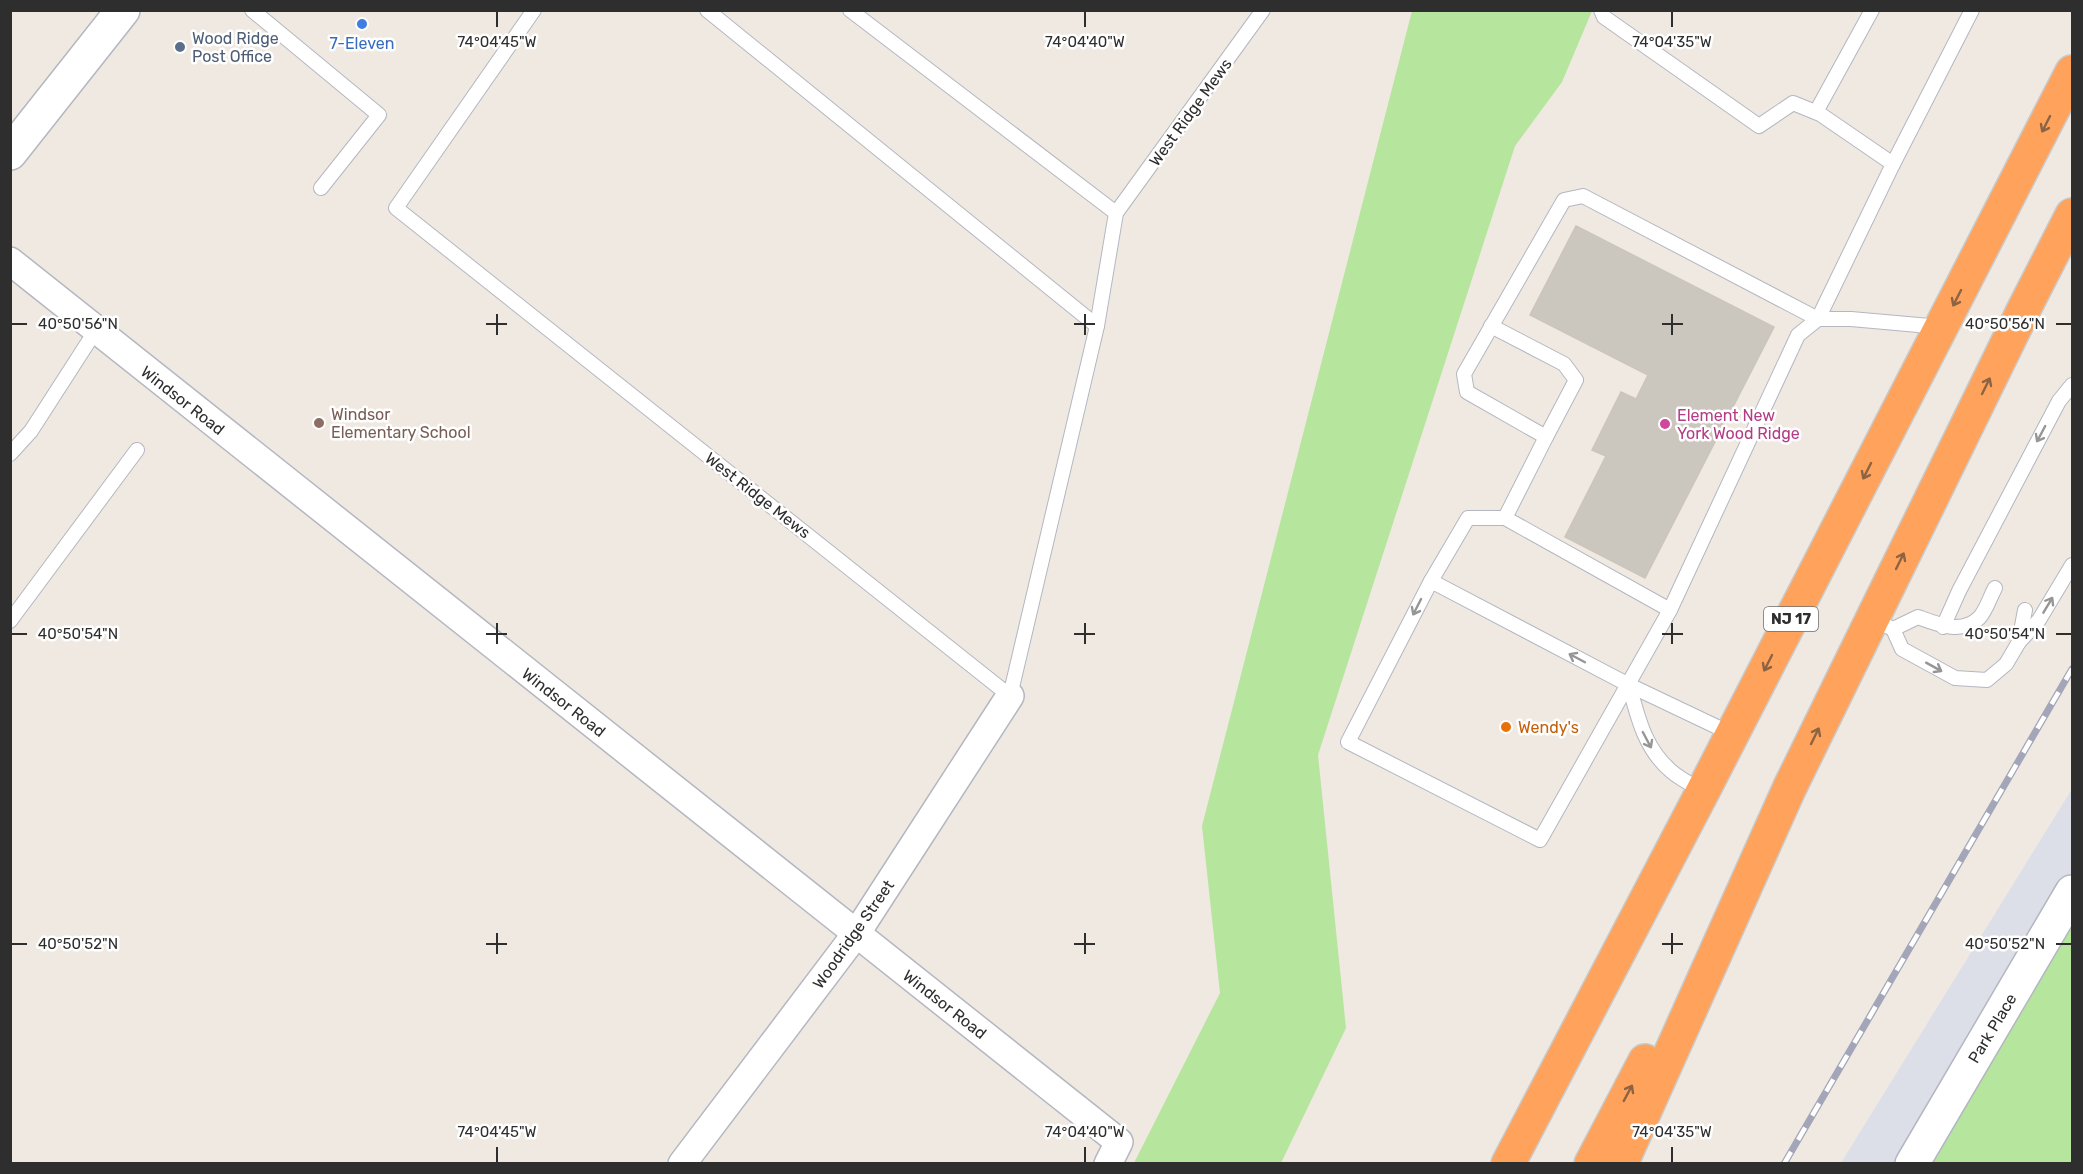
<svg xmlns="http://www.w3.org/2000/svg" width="2083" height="1174" viewBox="0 0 2083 1174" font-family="Rubik,sans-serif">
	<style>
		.airport { fill: #dcdee8 }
		.green { fill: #b6e59e }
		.building { fill: #cbc7bf; stroke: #cbc5ba; stroke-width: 1.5 }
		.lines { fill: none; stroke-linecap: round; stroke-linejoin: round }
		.lane-casing { stroke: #b4b7c1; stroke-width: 16 }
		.street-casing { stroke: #b4b7c1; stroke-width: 30 }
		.secondary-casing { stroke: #b4b7c1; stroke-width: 36 }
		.highway-casing { stroke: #c9c9c9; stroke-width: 36 }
		.lane { stroke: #fff; stroke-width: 14 }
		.street { stroke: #fff; stroke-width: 27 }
		.secondary { stroke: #fff; stroke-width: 33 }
		.highway { stroke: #ffa35c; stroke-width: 33 }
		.rail-casing { stroke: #a3a6b8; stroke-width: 7 }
		.rail { stroke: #fff; stroke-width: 4.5; stroke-dasharray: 14; stroke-linecap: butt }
		.oneway { stroke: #8c6343 }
		.oneway2 { stroke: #969696 }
		.ticks { fill: none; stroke: #2e2e2e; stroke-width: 2 }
		.shop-dot { fill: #3f7fe0; stroke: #fff; stroke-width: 2 }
		.service-dot { fill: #5c6f8a; stroke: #fff; stroke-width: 2 }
		.education-dot { fill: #8d6e63; stroke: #fff; stroke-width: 2 }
		.hotel-dot { fill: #d1479c; stroke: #fff; stroke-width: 2 }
		.food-dot { fill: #e8710a; stroke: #fff; stroke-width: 2 }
		.labels { text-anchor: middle; stroke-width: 5; stroke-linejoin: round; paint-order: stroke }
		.shield { fill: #fff; stroke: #6d6d6d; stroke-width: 1.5 }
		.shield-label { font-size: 15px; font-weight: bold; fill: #2e2e2e }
		.service-label { font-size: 16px; fill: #4e5e75; stroke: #fff; text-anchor: start }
		.shop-label { font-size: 16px; fill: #366cbe; stroke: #fff }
		.street-label { font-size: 16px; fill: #2e2e2e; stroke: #fff }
		.education-label { font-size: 16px; fill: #785e54; stroke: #fff; text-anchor: start }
		.hotel-label { font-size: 16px; fill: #b23c85; stroke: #fff; text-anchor: start }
		.food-label { font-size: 16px; fill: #c56008; stroke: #fff; text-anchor: start }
		.ticks-label { font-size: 15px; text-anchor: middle; fill: #2e2e2e; stroke: #fff; stroke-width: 5; stroke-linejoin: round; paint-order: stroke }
	</style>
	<rect width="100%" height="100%" fill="#efe9e1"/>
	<polygon class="airport" points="2072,789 2072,1163 1841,1163"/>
	<g class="green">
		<polygon points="1412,11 1592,11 1562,82 1515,146 1318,755 1346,1028 1281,1163 1134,1163 1220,993 1202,826"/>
		<polygon points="2072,892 2072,1163 1912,1163"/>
	</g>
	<polygon class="building" points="1576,226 1774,327 1645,578 1565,537 1606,456 1592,450 1621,392 1636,399 1648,375 1530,315"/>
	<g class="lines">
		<g class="lane-casing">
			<g id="lane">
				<polyline points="252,10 379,115 321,188"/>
				<polyline points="534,10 396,208 1010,696 1097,326 1116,213 1263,10"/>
				<polyline points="707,10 1097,326"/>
				<polyline points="850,10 1116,213"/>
				<polyline points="1601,10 1604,17 1759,126 1793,103 1820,114 1893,164 1972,10"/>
				<polyline points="1816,112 1872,10"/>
				<polyline points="1491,326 1564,364 1576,380 1546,437"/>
				<polyline points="10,454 31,431 96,330"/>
				<polyline points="1431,581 1468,518 1505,518"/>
				<polyline points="1670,610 1505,518 1546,437 1467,392 1464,374 1564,200 1583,196 1818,319 1893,164"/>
				<polyline points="1872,619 1893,629 1902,649 1955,678 1987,680 2006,664 2019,642 2039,620 2072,565"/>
				<polyline points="10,621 137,450"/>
				<polyline points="1943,627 1959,591 2059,401 2072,385"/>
				<path d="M1893 629 1918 617C1937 624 1962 635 1979 618 1986 611 1990 597 1995 588"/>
				<polyline points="2019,642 2025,610"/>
				<path d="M1629 685C1638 717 1644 748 1671 771 1680 779 1692 785 1703 791"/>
				<polyline points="1732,734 1629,685 1431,581 1348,742 1540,840 1670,610 1798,335 1818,319 1851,319 1941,327"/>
			</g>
		</g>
		<g class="street-casing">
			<g id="street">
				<polyline points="10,261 1119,1142 1108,1164"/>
				<polyline points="682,1164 856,934 1010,696"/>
			</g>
		</g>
		<g class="secondary-casing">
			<g id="secondary">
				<polyline points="10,153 123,10"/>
				<polyline points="1912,1164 2072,892"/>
			</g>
		</g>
		<g class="highway-casing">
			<g id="highway">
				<polyline points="1508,1164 1703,791 2072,72"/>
				<polyline points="1591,1164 1645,1061"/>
				<polyline points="1621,1164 1789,789 2025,307 2072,215"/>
			</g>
		</g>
		<use href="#lane" class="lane"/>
		<use href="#street" class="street"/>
		<use href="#secondary" class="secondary"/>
		<use href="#highway" class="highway"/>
		<g class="rail-casing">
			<polyline id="rail" points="1784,1164 2072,669"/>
		</g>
		<use href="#rail" class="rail"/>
	</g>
	<defs><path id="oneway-shaft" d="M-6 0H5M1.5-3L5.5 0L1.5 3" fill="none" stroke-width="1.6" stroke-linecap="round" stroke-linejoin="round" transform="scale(1.5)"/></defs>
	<g class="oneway">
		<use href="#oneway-shaft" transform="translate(2046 124) rotate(117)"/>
		<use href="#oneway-shaft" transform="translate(1957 298) rotate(117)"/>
		<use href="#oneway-shaft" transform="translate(1986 386) rotate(-64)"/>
		<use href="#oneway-shaft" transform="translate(1867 471) rotate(117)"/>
		<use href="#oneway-shaft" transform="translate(1900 561) rotate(-64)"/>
		<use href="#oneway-shaft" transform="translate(1768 663) rotate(117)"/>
		<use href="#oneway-shaft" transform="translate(1815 736) rotate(-64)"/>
		<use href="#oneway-shaft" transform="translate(1628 1093) rotate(-62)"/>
	</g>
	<g class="oneway2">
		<use href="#oneway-shaft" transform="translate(2041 434) rotate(118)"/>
		<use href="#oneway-shaft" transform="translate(2048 605) rotate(-59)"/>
		<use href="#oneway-shaft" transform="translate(1417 607) rotate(117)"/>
		<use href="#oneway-shaft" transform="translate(1577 658) rotate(-152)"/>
		<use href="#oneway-shaft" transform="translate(1934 667) rotate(29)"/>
		<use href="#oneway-shaft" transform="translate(1647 740) rotate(62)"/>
	</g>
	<path class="ticks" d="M497 12V27M1085 12V27M1672 12V27M497 314V335M1085 314V335M1672 314V335M12 324H27M486 324H507M1074 324H1095M1662 324H1683M2056 324H2071M497 623V644M1085 623V644M1672 623V644M12 634H27M486 634H507M1074 634H1095M1662 634H1683M2056 634H2071M497 933V954M1085 933V954M1672 933V954M12 944H27M486 944H507M1074 944H1095M1662 944H1683M2056 944H2071M497 1147V1162M1085 1147V1162M1672 1147V1162"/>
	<circle class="shop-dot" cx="362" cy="24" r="6"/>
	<circle class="service-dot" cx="180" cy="47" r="6"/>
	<circle class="education-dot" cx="319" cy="423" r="6"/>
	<circle class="hotel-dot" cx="1665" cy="424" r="6"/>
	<circle class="food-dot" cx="1506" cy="727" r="6"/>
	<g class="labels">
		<rect class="shield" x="1764" y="607" width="54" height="24" rx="4.5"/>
		<g class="shield-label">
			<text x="1791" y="624">NJ 17</text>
		</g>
		<g class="service-label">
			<text x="192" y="44">Wood Ridge<tspan x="192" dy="18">Post Office</tspan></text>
		</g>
		<g class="shop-label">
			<text x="362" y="49">7-Eleven</text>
		</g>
		<g class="street-label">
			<text transform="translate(1190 112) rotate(-54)" y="6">West Ridge Mews</text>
			<text transform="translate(183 400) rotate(38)" y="6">Windsor Road</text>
			<text transform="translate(758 495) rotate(38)" y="6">West Ridge Mews</text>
			<text transform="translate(564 702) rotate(38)" y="6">Windsor Road</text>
			<text transform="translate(853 934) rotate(-55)" y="6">Woodridge Street</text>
			<text transform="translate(945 1004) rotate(38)" y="6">Windsor Road</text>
			<text transform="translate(1992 1028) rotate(-59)" y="6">Park Place</text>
		</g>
		<g class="education-label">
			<text x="331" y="420">Windsor<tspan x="331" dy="18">Elementary School</tspan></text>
		</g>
		<g class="hotel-label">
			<text x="1677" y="421">Element New<tspan x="1677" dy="18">York Wood Ridge</tspan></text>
		</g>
		<g class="food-label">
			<text x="1518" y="733">Wendy's</text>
		</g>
	</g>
	<g class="ticks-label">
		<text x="497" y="47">74°04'45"W</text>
		<text x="1085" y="47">74°04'40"W</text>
		<text x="1672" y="47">74°04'35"W</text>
		<text x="78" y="329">40°50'56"N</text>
		<text x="2005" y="329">40°50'56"N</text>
		<text x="78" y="639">40°50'54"N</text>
		<text x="2005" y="639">40°50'54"N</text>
		<text x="78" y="949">40°50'52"N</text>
		<text x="2005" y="949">40°50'52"N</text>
		<text x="497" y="1137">74°04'45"W</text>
		<text x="1085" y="1137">74°04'40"W</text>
		<text x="1672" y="1137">74°04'35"W</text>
	</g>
	<rect width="2083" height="1174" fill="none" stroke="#2e2e2e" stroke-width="24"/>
</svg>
